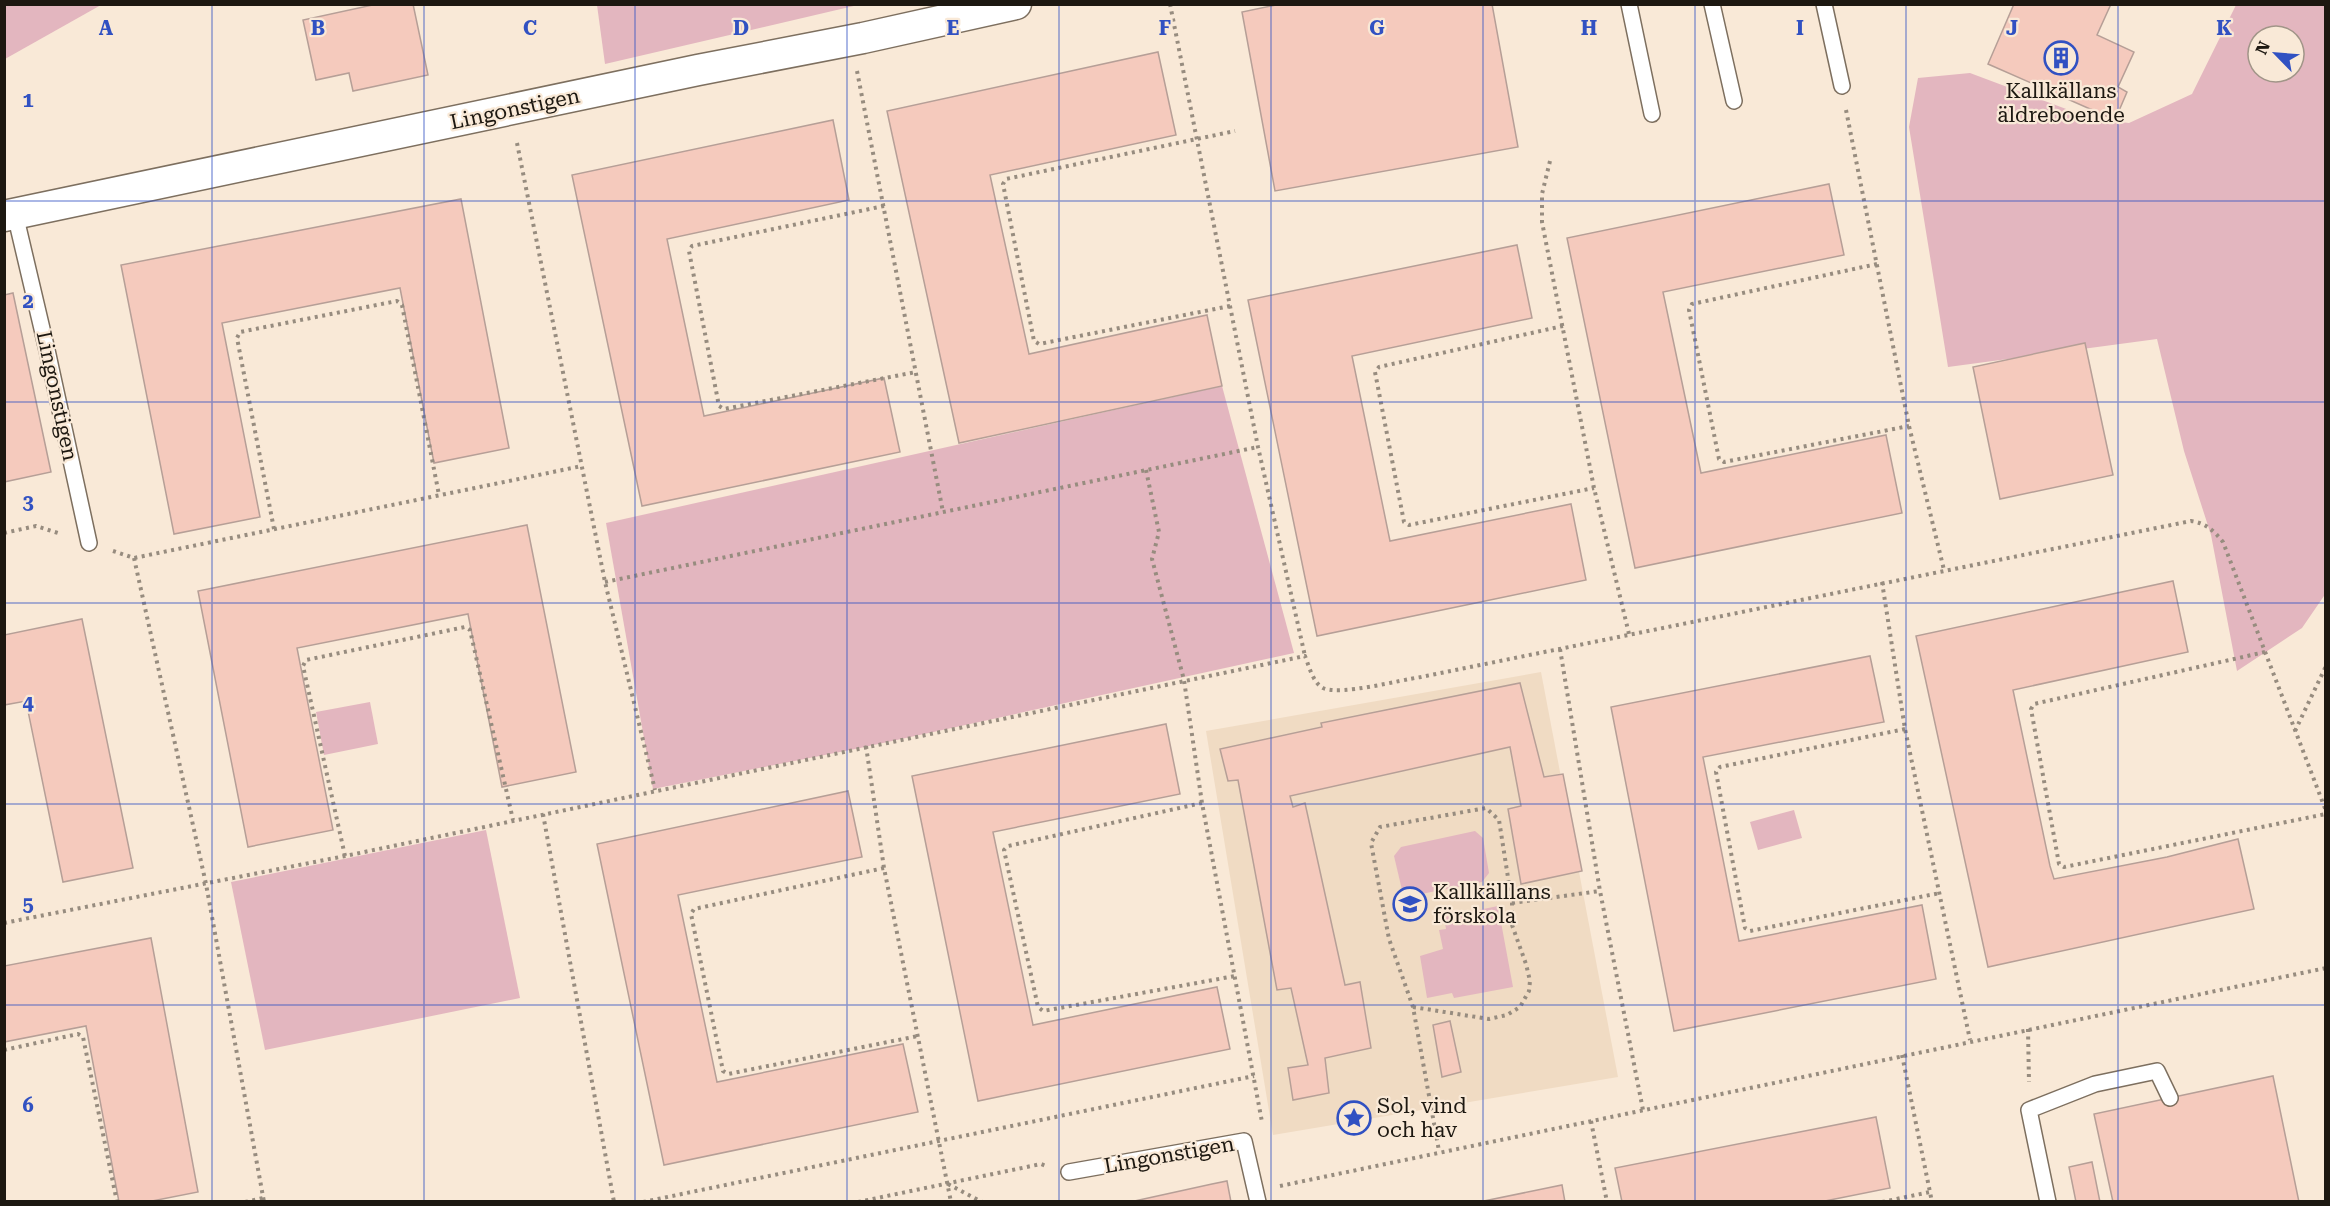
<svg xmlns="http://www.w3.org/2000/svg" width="2330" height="1206" viewBox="0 0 2330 1206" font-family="'Roboto Serif',serif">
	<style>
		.built { fill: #f0dbc3 }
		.green { fill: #e3b6bf; fill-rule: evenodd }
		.building { fill: #f5cabd; stroke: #b69f97; stroke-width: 1.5 }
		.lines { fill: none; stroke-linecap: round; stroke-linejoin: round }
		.lane-casing { stroke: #7d6f5f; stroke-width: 18 }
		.street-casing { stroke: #7d6f5f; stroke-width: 33 }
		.path { stroke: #978c7f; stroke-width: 4; stroke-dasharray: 3 4.5; stroke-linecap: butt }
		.lane { stroke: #fff; stroke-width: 15 }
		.street { stroke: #fff; stroke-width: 30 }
		.grid { fill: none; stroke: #3151c2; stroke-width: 1.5; stroke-opacity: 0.55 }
		.labels { text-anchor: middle; stroke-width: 4.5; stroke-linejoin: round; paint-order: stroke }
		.poi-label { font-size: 21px; fill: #1d1811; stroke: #f9e9d7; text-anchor: start }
		.street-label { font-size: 21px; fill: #1d1811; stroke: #f9e9d7 }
		.grid-label { font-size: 20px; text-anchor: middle; font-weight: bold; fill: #3151c2; stroke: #f9e9d7; stroke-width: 4.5; stroke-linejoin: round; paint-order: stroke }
	</style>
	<rect width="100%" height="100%" fill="#f9e9d7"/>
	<polygon class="built" points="1541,672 1618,1077 1273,1135 1206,731"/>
	<g class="green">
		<polygon points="5,4 101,4 101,5 5,59"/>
		<polygon points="597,5 597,4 858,5 605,64"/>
		<path d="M2236 5H2325L2326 593 2302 628 2237 671 2211 535 2184 451 2157 339 1948 367 1909 127 1918 78 1970 73 2093 119 2129 123 2192 94ZM2258 36H2294V72H2258Z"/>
		<polygon points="1222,386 1294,653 860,748 653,789 606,523"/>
		<polygon points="370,702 378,744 324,755 316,712"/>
		<polygon points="1794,810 1802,838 1758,850 1750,822"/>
		<polygon points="486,830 520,998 265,1050 231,882"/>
		<polygon points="1475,831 1483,838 1489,873 1482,882 1411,896 1402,890 1394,856 1401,847"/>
		<polygon points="1498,906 1513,987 1454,998 1452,993 1427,998 1420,956 1443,949 1439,930 1446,929 1444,917"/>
	</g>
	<g class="building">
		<polygon points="377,4 413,4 428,75 353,91 349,73 316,80 303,20"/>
		<polygon points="1281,4 1492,4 1518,147 1275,191 1242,12"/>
		<polygon points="2014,4 2111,4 2097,35 2134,52 2118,87 2127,92 2115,120 1988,64"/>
		<polygon points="1158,52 1176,135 990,175 1029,354 1207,315 1222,386 959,443 887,111"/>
		<polygon points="833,120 849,200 667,239 704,416 884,378 900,452 642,506 572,175"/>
		<polygon points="1829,184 1844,255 1663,292 1701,473 1886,435 1902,513 1635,568 1567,238"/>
		<polygon points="461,199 509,448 434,463 400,288 222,323 260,517 174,534 121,265"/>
		<polygon points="1517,245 1532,318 1352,356 1390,541 1571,504 1586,580 1317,636 1248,300"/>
		<polygon points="13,293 51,472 4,482 4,295"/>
		<polygon points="2085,343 2113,475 2000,499 1973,367"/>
		<polygon points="527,525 576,772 502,787 468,614 297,648 333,830 248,847 198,591"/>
		<polygon points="2173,581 2188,652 2013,690 2050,866 2054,879 2167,857 2238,839 2254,909 1988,967 1916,636"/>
		<polygon points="82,619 133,868 63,882 26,701 4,705 4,635"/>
		<polygon points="1870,656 1884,722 1703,757 1739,941 1922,905 1936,979 1674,1031 1611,707"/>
		<polygon points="1520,683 1544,777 1563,774 1582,871 1521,884 1508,809 1521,806 1510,747 1290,796 1293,807 1305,803 1345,985 1360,982 1371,1048 1325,1058 1329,1093 1293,1100 1288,1068 1308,1065 1291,988 1277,990 1238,780 1228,781 1220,749 1322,727 1321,723"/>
		<polygon points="1166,724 1180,794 993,832 1033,1025 1217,987 1230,1049 978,1101 912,776"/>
		<polygon points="848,791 862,857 678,895 717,1082 903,1044 918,1112 664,1165 597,844"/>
		<polygon points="151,938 198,1192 147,1202 119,1202 86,1026 4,1042 4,966"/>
		<polygon points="1450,1021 1461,1072 1442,1077 1433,1025"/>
		<polygon points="2273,1076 2299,1202 2113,1202 2094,1114"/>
		<polygon points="1876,1117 1890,1188 1820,1202 1622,1202 1615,1168"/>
		<polygon points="2092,1162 2100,1202 2076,1202 2069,1167"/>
		<polygon points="1227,1181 1231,1202 1130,1202 1212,1184"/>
		<polygon points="1562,1185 1565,1202 1479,1202"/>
	</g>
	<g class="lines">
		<g class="lane-casing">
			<g id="lane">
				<polyline points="1629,4 1652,114"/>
				<polyline points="1712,4 1734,101"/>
				<polyline points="1824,4 1842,86"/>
				<polyline points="15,214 47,350 89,543"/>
				<polyline points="1069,1172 1244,1141 1258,1202"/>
				<polyline points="2048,1202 2029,1110 2095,1084 2157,1071 2170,1098"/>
			</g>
		</g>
		<g class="street-casing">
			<polyline id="street" points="4,216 698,70 863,38 1016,4"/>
		</g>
		<g class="path">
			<polyline points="1170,4 1258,447 1305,656"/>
			<polyline points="857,71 943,512"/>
			<polyline points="1846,110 1909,426 1944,570"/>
			<polyline points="517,143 605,582 655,790"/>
			<polyline points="1550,161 1542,194 1542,222 1594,488 1629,634"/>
			<polyline points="884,206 692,246 689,251 719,406 724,409 916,372"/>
			<polyline points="1877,264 1692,304 1689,310 1719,459 1724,462 1909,426"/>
			<polyline points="1230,306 1039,344 1034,341 1003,184 1006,179 1235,131"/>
			<polyline points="1563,326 1379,367 1375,372 1404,522 1409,525 1594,488"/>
			<polyline points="1146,470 1159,532 1152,559 1184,680 1202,803 1262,1122"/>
			<polyline points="274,529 237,338 240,332 397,301 402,305 439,495"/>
			<polyline points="4,533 36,526 61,534"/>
			<polyline points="113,551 134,558 582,466"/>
			<polyline points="134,558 206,884 264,1202"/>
			<polyline points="605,582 1258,447"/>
			<polyline points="1882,582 1905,729 1970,1040"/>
			<polyline points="1560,649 1600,891 1643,1110"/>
			<polyline points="2265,652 2034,704 2031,709 2059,864 2064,867 2326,814"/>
			<polyline points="1905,729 1720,767 1716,772 1745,928 1750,931 1940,893"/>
			<polyline points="2295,731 2326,666"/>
			<polyline points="866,746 884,868 951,1202"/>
			<polyline points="1202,803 1008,846 1004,850 1038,1007 1043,1011 1235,976"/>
			<polyline points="543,814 614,1202"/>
			<polyline points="345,856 303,666 306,660 465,627 470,630 513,820"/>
			<polyline points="884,868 694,909 691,914 723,1071 728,1074 918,1036"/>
			<polyline points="1512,903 1600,891"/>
			<path d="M4 923 345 856 1305 656C1309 666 1313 683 1323 688 1340 696 1400 680 1421 677L2191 521C2206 523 2214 531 2223 542L2326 811"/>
			<polyline points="1413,1007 1489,1019 1507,1015 1520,1007 1529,991 1530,981 1526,964 1512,925 1512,903 1499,820 1486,808 1380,827 1371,843 1389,939 1413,1007 1439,1151"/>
			<polyline points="2028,1029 2029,1082"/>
			<polyline points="4,1050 78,1034 83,1037 117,1202"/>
			<polyline points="1902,1055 1932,1202"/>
			<polyline points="1591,1121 1607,1202"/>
			<polyline points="948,1184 982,1202"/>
			<polyline points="1280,1186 2326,968"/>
			<polyline points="245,1202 263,1198"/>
			<polyline points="643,1202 1254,1076"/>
			<polyline points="858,1202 1041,1164 1046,1166"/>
			<polyline points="1882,1202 1930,1192"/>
		</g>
		<use href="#lane" class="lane"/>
		<use href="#street" class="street"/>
	</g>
	<path class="grid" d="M212 4V1202M424 4V1202M635 4V1202M847 4V1202M1059 4V1202M1271 4V1202M1483 4V1202M1695 4V1202M1906 4V1202M2118 4V1202M4 201H2326M4 402H2326M4 603H2326M4 804H2326M4 1005H2326"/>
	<defs>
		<g id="building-ring" transform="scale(1.725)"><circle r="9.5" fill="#f9e9d7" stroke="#3151c2" stroke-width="1.5"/><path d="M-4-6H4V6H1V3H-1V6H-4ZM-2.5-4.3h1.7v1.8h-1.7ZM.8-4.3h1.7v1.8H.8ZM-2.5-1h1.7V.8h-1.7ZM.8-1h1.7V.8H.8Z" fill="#3151c2"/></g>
		<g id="school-ring" transform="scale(1.725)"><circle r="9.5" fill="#f9e9d7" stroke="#3151c2" stroke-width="1.5"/><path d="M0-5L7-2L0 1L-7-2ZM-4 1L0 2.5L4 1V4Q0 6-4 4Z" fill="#3151c2"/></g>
		<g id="sight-ring" transform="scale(1.725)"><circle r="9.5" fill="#f9e9d7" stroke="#3151c2" stroke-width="1.5"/><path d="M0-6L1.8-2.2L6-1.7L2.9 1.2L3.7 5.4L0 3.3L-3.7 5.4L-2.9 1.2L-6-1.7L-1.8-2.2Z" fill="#3151c2"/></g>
	</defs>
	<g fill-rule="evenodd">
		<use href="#building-ring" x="2061" y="58"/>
		<use href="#school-ring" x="1410" y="904"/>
		<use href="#sight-ring" x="1354" y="1118"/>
	</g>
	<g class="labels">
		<g class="poi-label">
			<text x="2061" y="98" text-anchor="middle">Kallkällans<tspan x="2061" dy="24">äldreboende</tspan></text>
			<text x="1433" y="899">Kallkälllans<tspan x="1433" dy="24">förskola</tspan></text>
			<text x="1377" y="1113">Sol, vind<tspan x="1377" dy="24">och hav</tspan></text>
		</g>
		<g class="street-label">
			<text transform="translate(515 109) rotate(-12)" y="7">Lingonstigen</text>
			<text transform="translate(57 396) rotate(78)" y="7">Lingonstigen</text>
			<text transform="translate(1169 1155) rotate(-10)" y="7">Lingonstigen</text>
		</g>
	</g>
	<g class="grid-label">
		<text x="106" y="35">A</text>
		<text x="318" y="35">B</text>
		<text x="530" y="35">C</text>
		<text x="741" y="35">D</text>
		<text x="953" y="35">E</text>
		<text x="1165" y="35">F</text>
		<text x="1377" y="35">G</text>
		<text x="1589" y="35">H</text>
		<text x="1800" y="35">I</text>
		<text x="2012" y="35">J</text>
		<text x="2224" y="35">K</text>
		<text x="28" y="107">1</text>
		<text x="28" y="308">2</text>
		<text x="28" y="509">3</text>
		<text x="28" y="710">4</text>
		<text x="28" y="911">5</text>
		<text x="28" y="1112">6</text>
	</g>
	<rect width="2330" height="1206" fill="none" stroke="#1d1811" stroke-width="12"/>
	<g transform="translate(2276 54) rotate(295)"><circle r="28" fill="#f9e9d7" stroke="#a19588" stroke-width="1.5"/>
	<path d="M0-4.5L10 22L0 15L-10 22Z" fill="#3151c2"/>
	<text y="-9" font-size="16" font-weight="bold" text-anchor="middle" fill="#1d1811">N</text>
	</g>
</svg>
